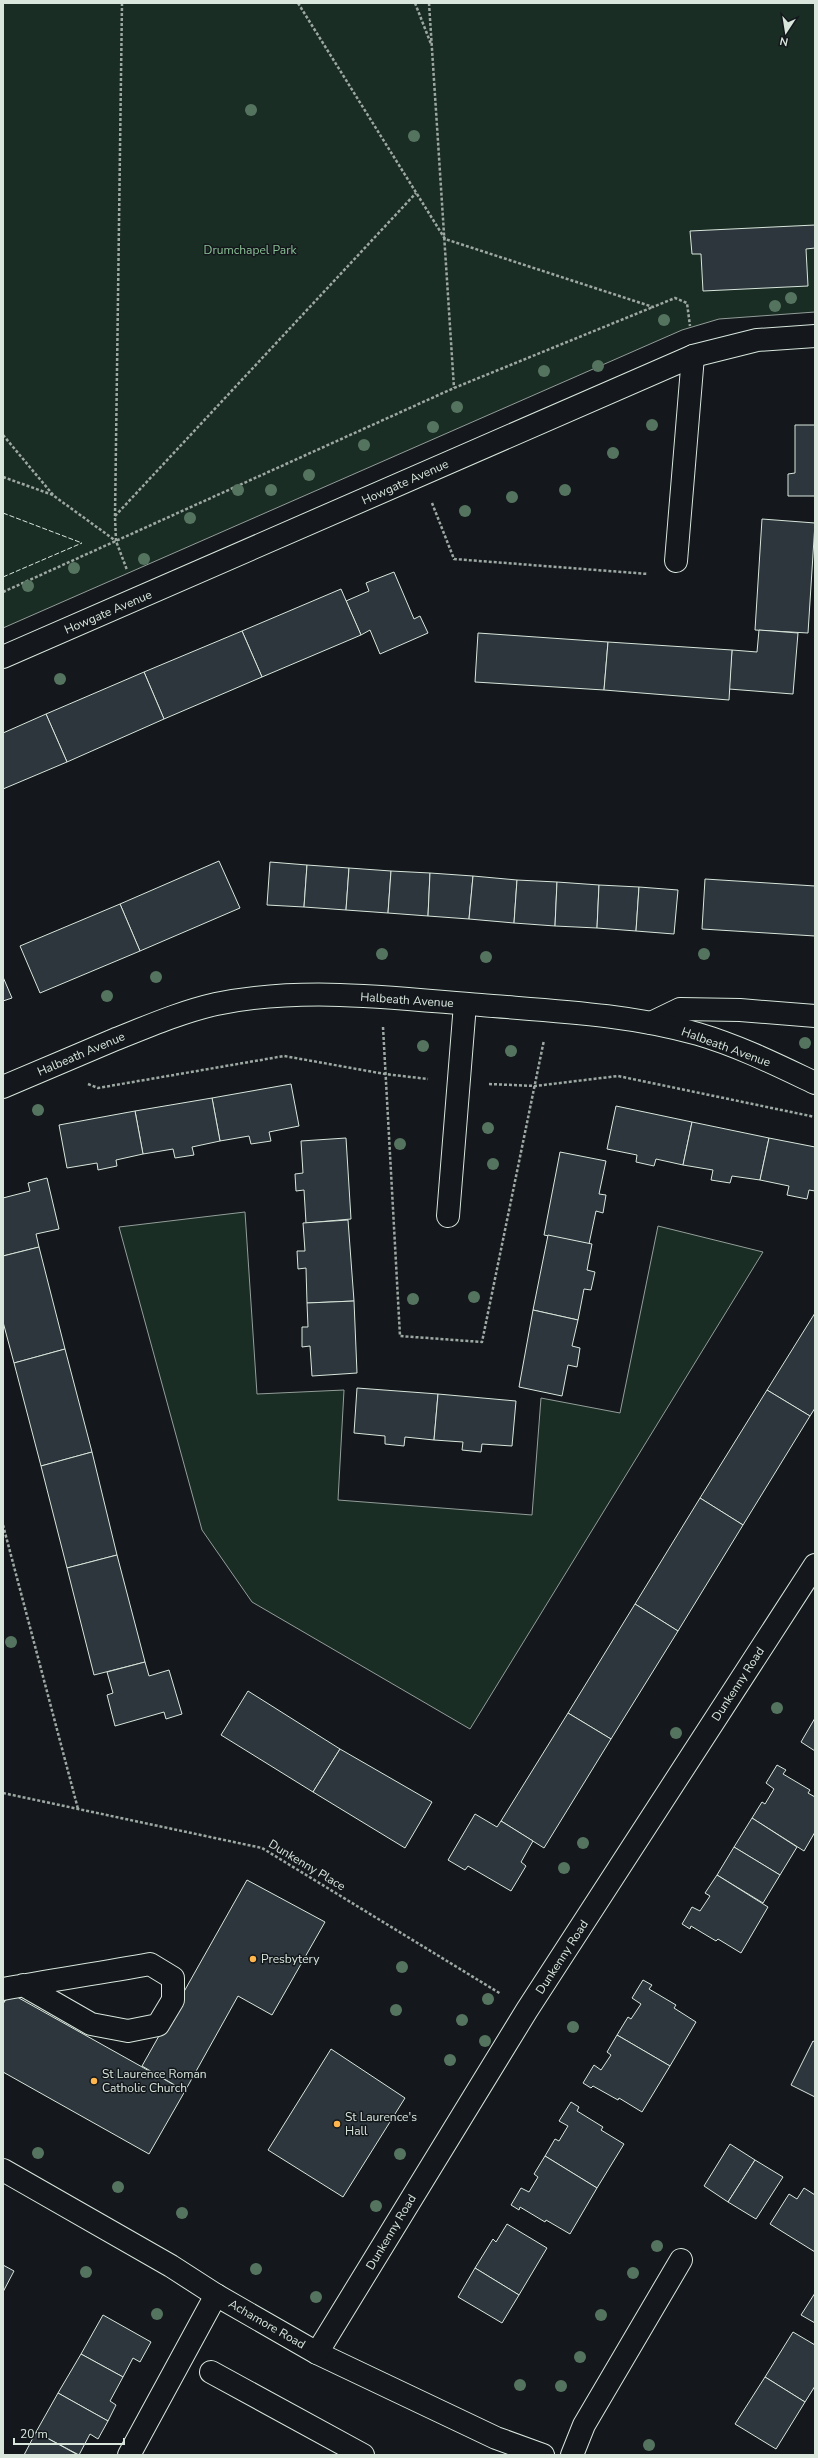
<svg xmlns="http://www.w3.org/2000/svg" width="818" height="2458" viewBox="0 0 818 2458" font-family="'Nunito Sans',sans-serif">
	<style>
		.green { fill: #1a2d24; stroke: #939e99 }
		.building { fill: #2c363c; stroke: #d8e6dc }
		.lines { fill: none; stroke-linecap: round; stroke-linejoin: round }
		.minor-casing { stroke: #d8e6dc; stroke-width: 24 }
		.path { stroke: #9da8a2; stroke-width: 2.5; stroke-dasharray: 3 2; stroke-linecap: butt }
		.minor { stroke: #14181c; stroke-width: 22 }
		.fence { stroke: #d8e6dc; stroke-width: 1; stroke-dasharray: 5 2; stroke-linecap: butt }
		.tree { fill: #55745f }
		.poi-dot { fill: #ffb74d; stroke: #14181c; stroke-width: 1.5 }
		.labels { text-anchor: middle; stroke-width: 3; stroke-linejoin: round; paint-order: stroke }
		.park-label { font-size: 12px; fill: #8ac095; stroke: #14181c }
		.street-label { font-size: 12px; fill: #d8e6dc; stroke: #14181c }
		.poi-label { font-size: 12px; fill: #d8e6dc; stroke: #14181c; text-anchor: start }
	</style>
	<rect width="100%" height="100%" fill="#14181c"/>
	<g class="green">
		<polygon points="3,3 815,3 815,312 719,319 682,330 3,628"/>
		<polygon points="245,1212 257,1394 344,1390 338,1500 532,1515 541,1398 620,1413 658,1226 763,1252 470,1729 252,1602 202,1530 119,1227"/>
	</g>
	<g class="building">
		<polygon points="815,225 815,248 806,249 808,286 703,291 701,254 692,254 690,231"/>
		<polygon points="795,425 815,425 815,496 788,496 788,474 795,473"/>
		<polygon points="762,519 815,523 808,633 755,630"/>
		<polygon points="394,572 414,619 420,616 428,633 380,654 370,630 361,635 346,601 369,591 366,583"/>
		<polygon points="341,589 361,635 262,677 242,631"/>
		<polygon points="759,630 798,633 793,694 729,689 732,650 757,652"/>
		<polygon points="242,631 262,677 164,719 144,672"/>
		<polygon points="478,633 608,642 604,690 475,682"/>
		<polygon points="608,642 732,650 729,700 604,690"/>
		<polygon points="144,672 164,719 67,762 46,714"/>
		<polygon points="46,714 67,762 3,789 3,733"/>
		<polygon points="219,861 240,908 140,951 120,904"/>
		<polygon points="270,862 307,865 304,907 267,905"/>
		<polygon points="307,865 349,868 346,910 304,907"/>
		<polygon points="349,868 391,871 388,913 346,910"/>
		<polygon points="391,871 430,873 428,916 388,913"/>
		<polygon points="430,873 473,876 469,919 428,916"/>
		<polygon points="473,876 517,880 514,923 469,919"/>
		<polygon points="705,879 815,886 815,936 702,929"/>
		<polygon points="517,880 557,882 555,926 514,923"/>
		<polygon points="557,882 599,885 597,928 555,926"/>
		<polygon points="599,885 639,887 636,931 597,928"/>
		<polygon points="639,887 678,890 674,934 636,931"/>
		<polygon points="120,904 140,951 40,993 20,946"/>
		<polygon points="3,977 12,998 3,1001"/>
		<polygon points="291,1084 299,1126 269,1132 271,1141 251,1144 249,1136 220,1141 212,1098"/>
		<polygon points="212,1098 220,1141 192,1147 194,1155 175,1158 173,1149 143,1154 135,1111"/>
		<polygon points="616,1106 692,1122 683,1165 656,1159 654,1166 636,1162 637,1155 607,1149"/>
		<polygon points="135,1111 143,1154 116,1160 117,1166 98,1170 97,1163 67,1168 59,1125"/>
		<polygon points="692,1122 769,1138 760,1180 732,1176 730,1183 711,1180 713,1170 683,1165"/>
		<polygon points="346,1138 351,1219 306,1223 304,1190 296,1191 295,1174 303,1173 301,1141"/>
		<polygon points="769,1138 815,1147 815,1191 809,1190 807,1199 787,1195 789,1186 760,1180"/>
		<polygon points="560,1152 606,1161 599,1194 606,1195 603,1213 596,1211 589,1244 544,1235"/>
		<polygon points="47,1178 59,1229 36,1234 39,1247 3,1256 3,1198 30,1191 28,1183"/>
		<polygon points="348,1220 354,1301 307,1303 306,1268 298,1269 297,1251 305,1251 303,1223"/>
		<polygon points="548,1235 592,1244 587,1270 595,1272 591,1290 584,1289 578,1320 533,1310"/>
		<polygon points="39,1247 65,1349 14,1363 3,1322 3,1256"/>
		<polygon points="354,1301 357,1373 312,1376 310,1346 302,1347 302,1327 308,1327 307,1303"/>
		<polygon points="533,1310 578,1320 572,1346 580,1348 577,1367 568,1365 562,1396 519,1387"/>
		<polygon points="815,1313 815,1408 810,1416 767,1390"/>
		<polygon points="65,1349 92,1452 41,1466 14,1363"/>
		<polygon points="357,1388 438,1394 434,1440 405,1437 404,1446 385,1444 385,1436 354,1433"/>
		<polygon points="767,1390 810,1416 743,1525 700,1498"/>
		<polygon points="438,1394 516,1401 512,1446 482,1444 481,1452 462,1450 463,1442 434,1440"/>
		<polygon points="92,1452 117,1555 67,1568 41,1466"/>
		<polygon points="700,1498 743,1525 678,1631 635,1604"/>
		<polygon points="117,1555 145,1662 94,1675 67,1568"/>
		<polygon points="635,1604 678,1631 611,1739 568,1713"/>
		<polygon points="145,1662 149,1676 169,1670 182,1714 166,1719 164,1712 115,1726 107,1695 113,1693 107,1672"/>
		<polygon points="248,1691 340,1749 313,1792 221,1735"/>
		<polygon points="568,1713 611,1739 544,1848 501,1821"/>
		<polygon points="815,1718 815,1751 801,1742"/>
		<polygon points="340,1749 432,1802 405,1848 313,1792"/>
		<polygon points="777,1765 786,1770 783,1774 810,1790 808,1793 815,1797 815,1832 804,1851 752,1818 762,1802 765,1804 774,1789 766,1783"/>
		<polygon points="475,1814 497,1827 501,1821 533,1841 521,1862 526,1866 511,1891 468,1866 465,1870 448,1860"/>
		<polygon points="752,1818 797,1847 780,1875 734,1847"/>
		<polygon points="734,1847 780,1875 763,1903 717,1875"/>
		<polygon points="717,1875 768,1907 741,1953 718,1939 716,1941 691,1926 690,1929 682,1924 692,1907 700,1911 710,1896 705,1893"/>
		<polygon points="247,1880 325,1922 272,2015 238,1996 185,2091 142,2066"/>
		<polygon points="643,1980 652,1985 649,1989 676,2005 674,2008 696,2022 670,2066 617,2035 628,2017 631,2019 641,2004 632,1998"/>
		<polygon points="10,1993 185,2091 149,2154 3,2072 3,2004"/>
		<polygon points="617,2035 670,2066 642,2112 619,2098 618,2100 593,2086 591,2088 583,2083 594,2065 601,2070 611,2055 607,2052"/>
		<polygon points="813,2041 815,2042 815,2097 791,2085"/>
		<polygon points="331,2049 405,2098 343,2197 268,2150"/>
		<polygon points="571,2102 579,2107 577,2111 603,2127 601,2130 624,2144 597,2188 545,2156 555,2139 559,2141 568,2126 559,2121"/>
		<polygon points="730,2144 755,2160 728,2202 704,2186"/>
		<polygon points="545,2156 597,2188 570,2234 546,2220 545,2222 520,2207 519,2210 511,2205 521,2188 529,2192 538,2177 534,2174"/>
		<polygon points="755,2160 783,2177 756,2219 728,2202"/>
		<polygon points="804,2188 815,2195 815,2252 770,2224 789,2194 797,2199"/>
		<polygon points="507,2224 547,2248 519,2295 475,2268 493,2239 496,2242"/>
		<polygon points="3,2265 14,2271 3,2292"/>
		<polygon points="475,2268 519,2295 502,2323 458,2297"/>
		<polygon points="815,2293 815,2323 801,2315"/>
		<polygon points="103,2315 151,2342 140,2362 133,2358 123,2377 81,2354"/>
		<polygon points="793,2332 815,2345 815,2386 805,2402 765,2377"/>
		<polygon points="81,2354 123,2377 110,2401 116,2405 108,2421 58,2393"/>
		<polygon points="765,2377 805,2402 776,2449 735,2424"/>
		<polygon points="58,2393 108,2421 98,2439 90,2434 79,2455 36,2432"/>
		<polygon points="36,2432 78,2455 24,2455"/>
	</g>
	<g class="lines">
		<g class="minor-casing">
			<g id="minor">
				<polyline points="676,561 693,356"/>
				<polyline points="3,657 693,356 757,340 815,336"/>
				<polyline points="651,1023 680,1009 740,1010 815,1016"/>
				<path d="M3 1087C41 1071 78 1055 116 1039 149 1026 181 1012 216 1004 303 986 393 998 481 1005 553 1011 628 1014 698 1034 739 1046 777 1065 815 1083"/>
				<polyline points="448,1216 465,1004"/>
				<path d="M3 1989C52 1980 101 1973 150 1964L173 1978V2000L158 2025 128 2031 91 2024 23 1985"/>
				<polyline points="3,2170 171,2266 216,2295 317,2353 496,2438 543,2455"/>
				<polyline points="317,2353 527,2010 815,1565"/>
				<polyline points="211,2372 363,2455"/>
				<polyline points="129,2455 216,2295"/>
				<polyline points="572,2455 584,2425 681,2260"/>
			</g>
		</g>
		<g class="path">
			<polyline points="122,3 115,517 116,541 127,570"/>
			<polyline points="298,3 445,239 653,307 675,298 687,303 690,326"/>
			<polyline points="415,3 431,44"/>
			<polyline points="429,3 454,388"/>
			<polyline points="3,435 54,496 116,541"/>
			<polyline points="3,477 53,495"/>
			<polyline points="432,503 454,559 648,574"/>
			<polyline points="115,516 416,193"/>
			<polyline points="3,592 454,388 653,307"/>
			<polyline points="383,1027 400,1336 482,1342 544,1040"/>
			<polyline points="88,1084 98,1088 284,1056 385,1074 428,1079"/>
			<polyline points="489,1084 535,1086 618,1076 815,1117"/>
			<polyline points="3,1525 78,1809"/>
			<polyline points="3,1793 262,1848 501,1994"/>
		</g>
		<use href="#minor" class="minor"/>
		<g class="fence">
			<polyline points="3,513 82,543"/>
			<polyline points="3,577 82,543"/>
		</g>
	</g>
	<g class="tree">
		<circle cx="251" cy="110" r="6"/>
		<circle cx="414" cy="136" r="6"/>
		<circle cx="791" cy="298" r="6"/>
		<circle cx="775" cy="306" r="6"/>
		<circle cx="664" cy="320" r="6"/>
		<circle cx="598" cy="366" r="6"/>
		<circle cx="544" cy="371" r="6"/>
		<circle cx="457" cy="407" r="6"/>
		<circle cx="652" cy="425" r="6"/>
		<circle cx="433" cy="427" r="6"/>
		<circle cx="364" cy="445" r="6"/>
		<circle cx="613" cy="453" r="6"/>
		<circle cx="309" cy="475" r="6"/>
		<circle cx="238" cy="490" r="6"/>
		<circle cx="271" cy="490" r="6"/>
		<circle cx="565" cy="490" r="6"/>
		<circle cx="512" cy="497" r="6"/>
		<circle cx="465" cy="511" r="6"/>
		<circle cx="190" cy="518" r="6"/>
		<circle cx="144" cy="559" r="6"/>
		<circle cx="74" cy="568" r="6"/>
		<circle cx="28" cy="586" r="6"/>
		<circle cx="60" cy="679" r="6"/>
		<circle cx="382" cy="954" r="6"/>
		<circle cx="704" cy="954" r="6"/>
		<circle cx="486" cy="957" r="6"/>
		<circle cx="156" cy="977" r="6"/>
		<circle cx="107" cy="996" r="6"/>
		<circle cx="805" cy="1043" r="6"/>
		<circle cx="423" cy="1046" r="6"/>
		<circle cx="511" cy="1051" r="6"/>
		<circle cx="38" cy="1110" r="6"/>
		<circle cx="488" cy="1128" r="6"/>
		<circle cx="400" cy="1144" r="6"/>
		<circle cx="493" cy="1164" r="6"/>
		<circle cx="474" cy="1297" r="6"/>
		<circle cx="413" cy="1299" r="6"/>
		<circle cx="11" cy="1642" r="6"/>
		<circle cx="777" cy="1708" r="6"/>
		<circle cx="676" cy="1733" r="6"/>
		<circle cx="583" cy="1843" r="6"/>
		<circle cx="564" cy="1868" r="6"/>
		<circle cx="402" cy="1967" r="6"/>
		<circle cx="488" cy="1999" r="6"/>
		<circle cx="396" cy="2010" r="6"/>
		<circle cx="462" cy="2020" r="6"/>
		<circle cx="573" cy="2027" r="6"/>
		<circle cx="485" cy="2041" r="6"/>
		<circle cx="450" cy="2060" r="6"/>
		<circle cx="38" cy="2153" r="6"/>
		<circle cx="400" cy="2154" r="6"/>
		<circle cx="118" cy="2187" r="6"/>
		<circle cx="376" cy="2206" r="6"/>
		<circle cx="182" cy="2213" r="6"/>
		<circle cx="657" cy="2246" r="6"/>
		<circle cx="256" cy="2269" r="6"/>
		<circle cx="86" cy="2272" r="6"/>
		<circle cx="633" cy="2273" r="6"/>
		<circle cx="316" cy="2297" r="6"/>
		<circle cx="157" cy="2314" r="6"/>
		<circle cx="601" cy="2315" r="6"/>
		<circle cx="580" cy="2357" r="6"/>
		<circle cx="520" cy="2385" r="6"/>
		<circle cx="561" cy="2386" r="6"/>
		<circle cx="649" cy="2445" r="6"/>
	</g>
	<g class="poi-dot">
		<circle cx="253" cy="1959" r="4"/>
		<circle cx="94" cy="2081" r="4"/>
		<circle cx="337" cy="2124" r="4"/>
	</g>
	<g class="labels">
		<g class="park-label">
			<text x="250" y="254">Drumchapel Park</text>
		</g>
		<g class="street-label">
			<text transform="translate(405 482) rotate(-24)" y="4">Howgate Avenue</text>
			<text transform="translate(108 612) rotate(-23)" y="4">Howgate Avenue</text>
			<text transform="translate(407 1000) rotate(4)" y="4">Halbeath Avenue</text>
			<text transform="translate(726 1047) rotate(20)" y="4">Halbeath Avenue</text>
			<text transform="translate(81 1054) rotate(-23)" y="4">Halbeath Avenue</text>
			<text transform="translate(738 1684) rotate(-57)" y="4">Dunkenny Road</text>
			<text transform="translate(307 1865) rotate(31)" y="4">Dunkenny Place</text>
			<text transform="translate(562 1957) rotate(-57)" y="4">Dunkenny Road</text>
			<text transform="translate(391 2232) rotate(-59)" y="4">Dunkenny Road</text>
			<text transform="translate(267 2324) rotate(30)" y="4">Achamore Road</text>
		</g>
		<g class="poi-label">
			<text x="261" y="1963">Presbytery</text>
			<text x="102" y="2078">St Laurence Roman<tspan x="102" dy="14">Catholic Church</tspan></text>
			<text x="345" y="2121">St Laurence's<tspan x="345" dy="14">Hall</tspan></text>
		</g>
	</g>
	<rect width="818" height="2458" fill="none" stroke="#d8e6dc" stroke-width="8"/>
	<g transform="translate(786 32) rotate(192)" stroke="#14181c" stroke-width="3" paint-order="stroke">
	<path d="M0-3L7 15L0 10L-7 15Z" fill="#d8e6dc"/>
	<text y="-6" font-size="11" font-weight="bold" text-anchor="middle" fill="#d8e6dc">N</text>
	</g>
	<path d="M14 2438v6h110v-6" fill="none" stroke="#d8e6dc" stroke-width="2"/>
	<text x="20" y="2438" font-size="12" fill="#d8e6dc" stroke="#14181c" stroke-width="3" paint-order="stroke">20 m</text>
</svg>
